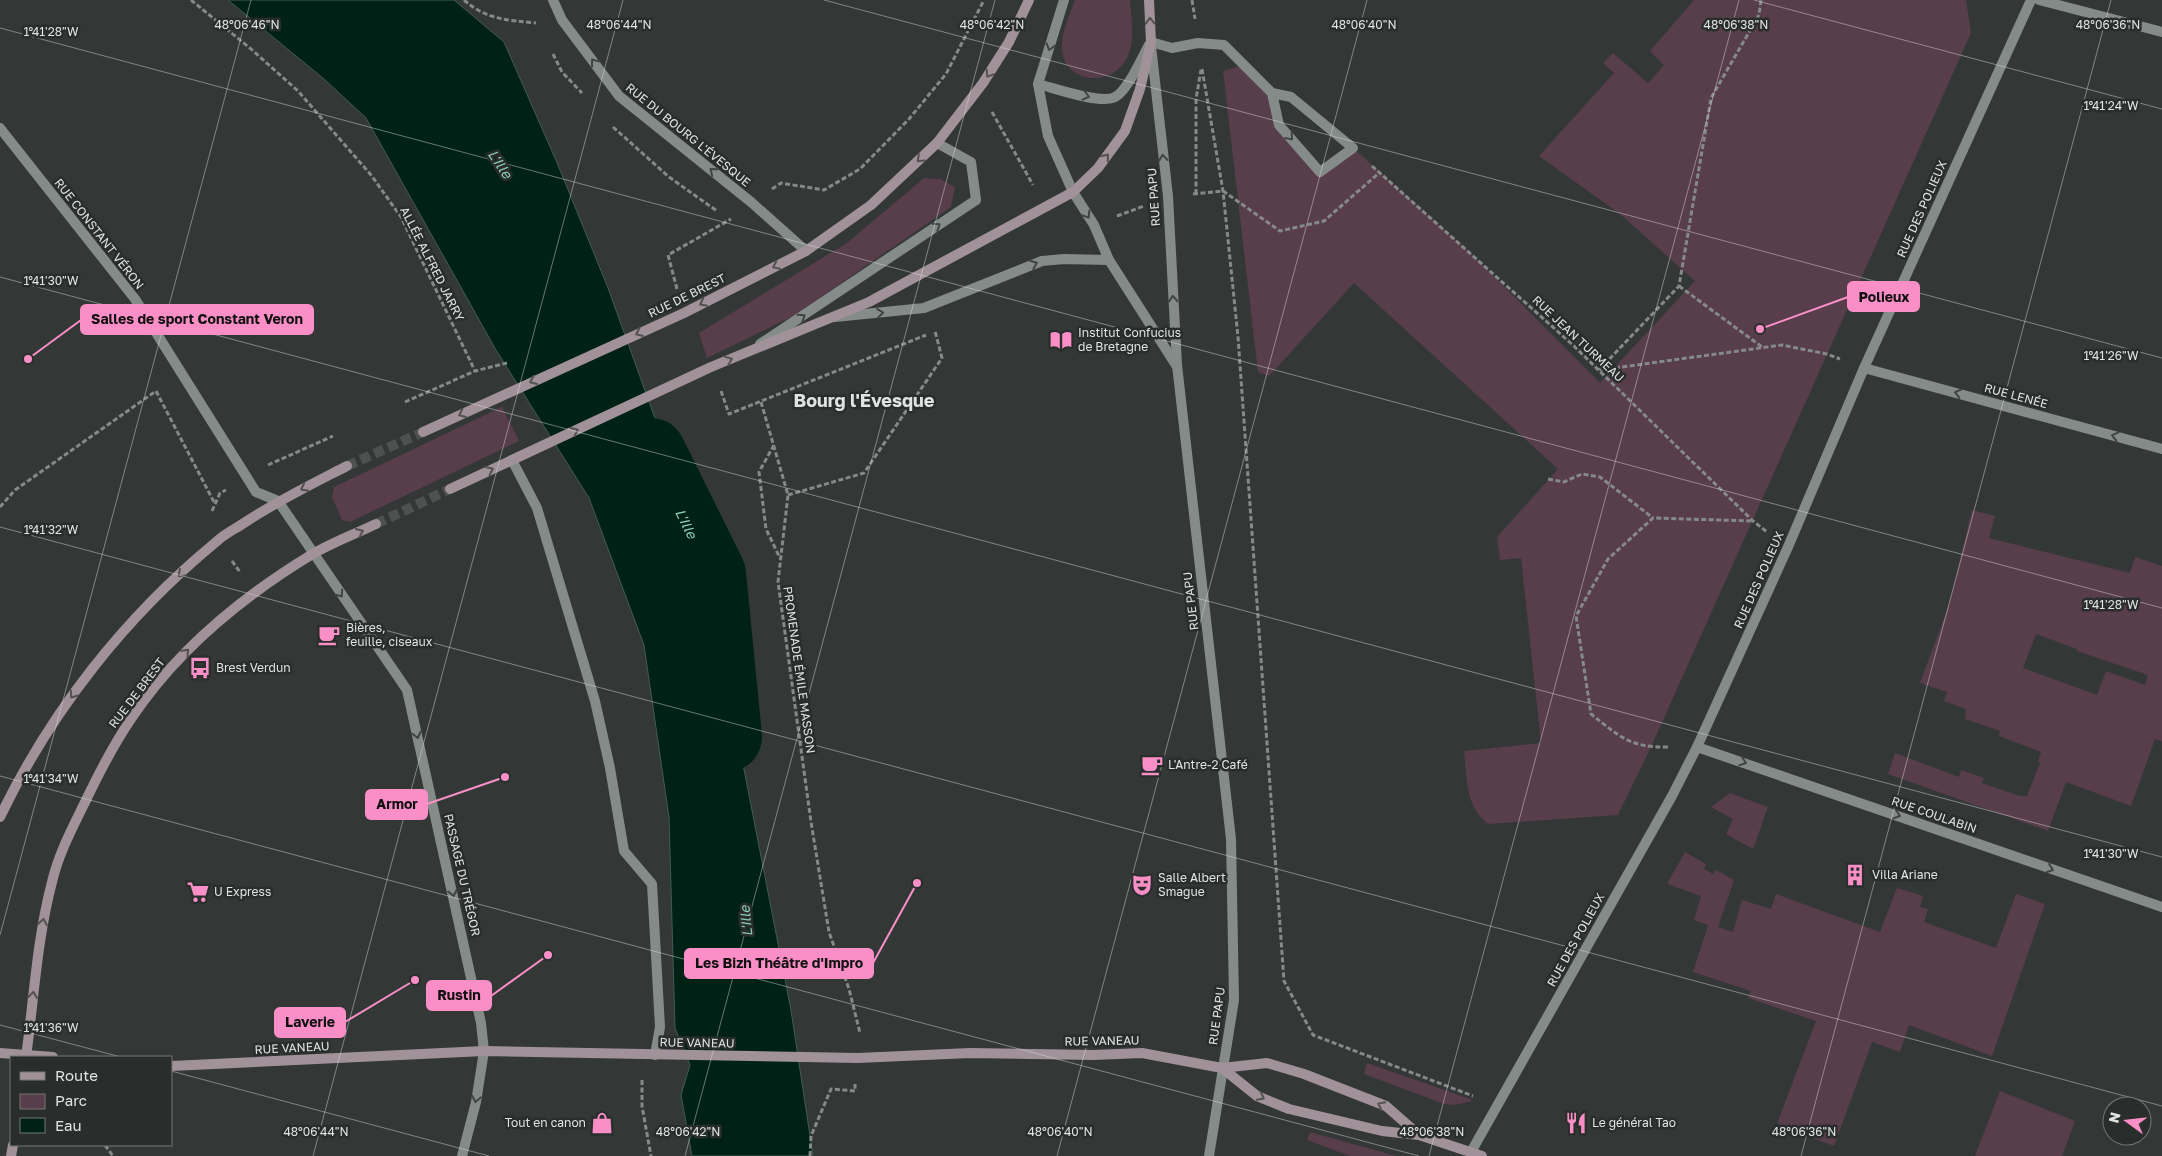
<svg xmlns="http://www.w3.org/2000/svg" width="2162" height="1156" viewBox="0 0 2162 1156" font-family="'Golos Text',sans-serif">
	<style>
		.green { fill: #583d4b; fill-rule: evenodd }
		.water { fill: #002116; stroke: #435b53 }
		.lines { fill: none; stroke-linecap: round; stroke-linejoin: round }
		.river { stroke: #002116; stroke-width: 70 }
		.secondary-tunnel { stroke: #4d5250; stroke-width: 10; stroke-dasharray: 10 5; stroke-linecap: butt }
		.path { stroke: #858988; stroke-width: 3; stroke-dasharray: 5 2.5; stroke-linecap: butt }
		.lane { stroke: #858b88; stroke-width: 10 }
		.street { stroke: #858b88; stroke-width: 10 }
		.secondary { stroke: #a19199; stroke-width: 10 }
		.oneway { stroke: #535152 }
		.oneway2 { stroke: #404543 }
		.ticks { fill: none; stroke: #e0e3e2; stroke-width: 1; stroke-opacity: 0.45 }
		.labels { text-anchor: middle; stroke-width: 5; stroke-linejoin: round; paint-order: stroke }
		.street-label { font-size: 12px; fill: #e0e3e2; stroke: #292e2c }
		.poi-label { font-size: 12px; fill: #e0e3e2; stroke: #292e2c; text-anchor: start }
		.water-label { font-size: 14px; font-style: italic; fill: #8ccfb6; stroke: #292e2c }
		.district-label { font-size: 18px; font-weight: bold; fill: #e0e3e2; stroke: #292e2c }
		.ticks-label { font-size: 12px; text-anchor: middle; fill: #e0e3e2; stroke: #292e2c; stroke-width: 5; stroke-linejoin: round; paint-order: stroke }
		.leader { fill: none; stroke: #fa8fc7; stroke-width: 2 }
		.callout-dot { fill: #fa8fc7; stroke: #292e2c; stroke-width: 2 }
		.callout { fill: #fa8fc7; stroke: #fa8fc7; stroke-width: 2 }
		.callout-label { font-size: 14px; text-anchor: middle; font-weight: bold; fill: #111 }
	</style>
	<rect width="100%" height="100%" fill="#333836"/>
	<g class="green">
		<path d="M1075 0H1130C1131 17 1135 36 1129 53 1115 91 1062 83 1062 48 1061 32 1070 15 1075 0Z"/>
		<path d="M1694 0H1966L1971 33 1651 747 1618 815 1488 824C1465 806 1467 778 1464 751L1541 743 1521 558 1500 560 1497 537 1558 469 1354 283 1269 376 1258 372 1223 71 1244 65 1272 93 1279 125 1320 171 1353 148 1472 254 1600 383 1695 281 1620 214 1539 156 1614 73 1603 63 1613 53 1648 83 1664 65 1650 51Z"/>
		<polygon points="924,178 940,179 955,187 951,207 795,315 707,358 699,333 847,243"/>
		<polygon points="502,407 519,441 350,522 342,520 332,497 334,487"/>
		<path d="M1972 510 1995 516 1989 538 2130 573 2135 557 2162 566V741L2155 739 2131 806 2066 782 2048 831 1888 774 1895 753 1959 777 1961 770 1984 778 1982 783 2020 796H2027L2040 763 2038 761 2041 752 1999 736 2000 731 1965 719 1966 709 1944 701 1947 692 1920 683 1950 602ZM2036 634 2077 649V651L2148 675 2145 685 2106 671 2097 695 2023 668Z"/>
		<polygon points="1730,793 1768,807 1753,849 1726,834 1733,819 1711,807"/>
		<polygon points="1685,852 1706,864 1704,869 1713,874 1716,870 1734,880 1718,927 1733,932 1742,900 1771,909 1776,894 1880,932 1897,888 1923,896 1920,907 1928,909 1924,922 1996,948 2016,894 2045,904 1992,1056 1909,1025 1900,1052 1872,1042 1834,1146 1780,1126 1778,1121 1816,1021 1748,998 1751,991 1693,972 1708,925 1694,920 1701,896 1667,884"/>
		<polygon points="1367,1063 1470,1099 1472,1101 1455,1105 1444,1104 1364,1074"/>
		<polygon points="2000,1091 2075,1121 2062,1156 1975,1156"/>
		<polygon points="1310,1132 1396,1156 1350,1156 1307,1140"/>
	</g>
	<polygon class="water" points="228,0 454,0 504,42 558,165 608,288 669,457 692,531 726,677 791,1010 813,1156 692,1156 681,1095 690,1065 675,1028 669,817 644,645 589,498 496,350 366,118 324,79"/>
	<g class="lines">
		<path class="river" id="s1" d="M651 453 711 574 727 737"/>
		<g class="secondary-tunnel">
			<polyline points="347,466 423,432"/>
			<polyline points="376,524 450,489"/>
		</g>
		<g class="path">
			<polyline points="191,0 251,49 298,91 371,175 401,217 475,371 507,363"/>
			<path d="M464 0C487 20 507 20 536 23"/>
			<polyline points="1192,0 1195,19"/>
			<polyline points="553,54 562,72 582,93"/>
			<polyline points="1202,69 1223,191 1238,337 1284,981 1313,1035 1473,1096"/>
			<polyline points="992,112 1033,185"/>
			<polyline points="613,127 669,177 717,211"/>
			<polyline points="1372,166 1574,346 1753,521 1767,532"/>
			<polyline points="772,189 781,183 824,190 860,169 909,119 946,74 984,0"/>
			<polyline points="1193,194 1223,191 1280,231 1324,221 1379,173"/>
			<polyline points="1196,194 1196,99 1201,70"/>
			<polyline points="1117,216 1144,206"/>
			<polyline points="1679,286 1762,347"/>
			<polyline points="677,289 668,255 731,219"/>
			<polyline points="1599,370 1679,286 1711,98 1759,15 1761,0"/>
			<polyline points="1600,370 1782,345 1827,354 1840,359"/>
			<polyline points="721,391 729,414 926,335"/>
			<polyline points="405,402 475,371"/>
			<polyline points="761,402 788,495 778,582 811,822 829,932 849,989 860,1033"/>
			<polyline points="774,445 759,472 766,529 780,558"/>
			<polyline points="268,465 333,436"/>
			<polyline points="1548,479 1564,482 1582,474 1600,477 1653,518"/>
			<polyline points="788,495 864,473 942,358 935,331"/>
			<polyline points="0,507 15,490 156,391 215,504"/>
			<polyline points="212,511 220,493 226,490"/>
			<polyline points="232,561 240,572"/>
			<path d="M1668 747C1630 748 1619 736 1591 714L1576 616 1608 559 1653 518 1752 521"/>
			<polyline points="642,1080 642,1106 651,1156"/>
			<polyline points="105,1145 113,1156"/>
			<polyline points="810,1156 811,1136 831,1089 855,1091 855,1084"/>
		</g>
		<g class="lane">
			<polyline points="1151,42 1172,48 1198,43 1224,45 1272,93 1279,125 1320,172 1353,148 1291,97 1272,93"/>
			<polyline points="512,460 537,508 595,701 610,768 624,851 652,884 660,1027 655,1055"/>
		</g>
		<g class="street">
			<polyline points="553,0 562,20 619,96 751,202 806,251"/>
			<polyline points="1064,0 1038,84 1048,136 1073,192 1094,225 1109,260 1176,365"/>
			<polyline points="2039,0 2162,32"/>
			<polyline points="1151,46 1168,196 1177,365 1231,839 1234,1000 1209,1156"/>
			<path d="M1038 84C1054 88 1101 105 1115 97 1128 90 1141 59 1149 45"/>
			<polyline points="0,128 135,299 256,492 278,501 407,690 481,1023 484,1051 476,1102 462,1156"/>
			<polyline points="835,317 924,308 1042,261 1064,259 1109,260"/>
			<polyline points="760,344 976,200 971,162 937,143"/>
			<polyline points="1864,368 2162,449"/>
			<polyline points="1697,747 2162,907"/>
			<polyline points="1471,1152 1672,796 1697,747 1788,547 1864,368 2031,0"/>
		</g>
		<g class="secondary">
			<polyline points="423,432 684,313 806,251 871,205 937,143 983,83 1009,42 1029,0"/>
			<polyline points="450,489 711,367 869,302 1073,192 1098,168 1125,131 1140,89 1151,42 1149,0"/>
			<path d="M0 817C51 711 125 617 216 542 224 534 235 529 244 523 277 501 312 484 347 466"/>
			<polyline points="0,1053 53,1057"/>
			<path d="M26 1057C34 998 37 939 52 882 59 852 74 825 87 798 100 771 114 744 131 719 176 651 242 597 311 555 331 543 355 534 376 524"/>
			<polyline points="171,1066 484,1051 858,1058 970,1053 1094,1055 1142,1053 1222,1068 1267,1063 1304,1074 1386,1106 1419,1135"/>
			<polyline points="1222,1068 1257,1096 1289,1109 1382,1131 1419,1135 1482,1156"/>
			<polyline points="11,1156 13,1145"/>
		</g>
	</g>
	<defs><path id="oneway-chevron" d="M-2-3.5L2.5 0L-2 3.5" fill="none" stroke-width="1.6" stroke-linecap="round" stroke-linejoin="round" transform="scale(1.25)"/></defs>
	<g class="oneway">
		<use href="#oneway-chevron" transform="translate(1150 21) rotate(-91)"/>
		<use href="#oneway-chevron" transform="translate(989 74) rotate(122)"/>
		<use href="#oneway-chevron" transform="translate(1106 157) rotate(-51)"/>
		<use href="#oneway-chevron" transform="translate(920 159) rotate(137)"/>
		<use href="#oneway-chevron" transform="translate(776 266) rotate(154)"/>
		<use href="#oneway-chevron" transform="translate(703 303) rotate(153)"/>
		<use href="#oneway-chevron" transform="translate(639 333) rotate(156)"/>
		<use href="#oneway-chevron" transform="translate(729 360) rotate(-22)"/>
		<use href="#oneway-chevron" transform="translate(533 381) rotate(156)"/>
		<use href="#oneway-chevron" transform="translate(462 414) rotate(155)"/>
		<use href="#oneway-chevron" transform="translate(575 431) rotate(-25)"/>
		<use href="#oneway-chevron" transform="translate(490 470) rotate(-25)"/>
		<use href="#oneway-chevron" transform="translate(304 488) rotate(153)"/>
		<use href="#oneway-chevron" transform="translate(360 532) rotate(-25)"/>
		<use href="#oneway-chevron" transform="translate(181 574) rotate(137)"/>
		<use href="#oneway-chevron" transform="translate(186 652) rotate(-46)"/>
		<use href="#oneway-chevron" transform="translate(73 695) rotate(125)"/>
		<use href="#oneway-chevron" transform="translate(43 922) rotate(-80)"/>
		<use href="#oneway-chevron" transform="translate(33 995) rotate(-84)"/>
		<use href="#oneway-chevron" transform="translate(1261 1097) rotate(27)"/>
		<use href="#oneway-chevron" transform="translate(1381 1105) rotate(-154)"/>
	</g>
	<g class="oneway2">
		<use href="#oneway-chevron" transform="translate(1050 47) rotate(107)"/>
		<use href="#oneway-chevron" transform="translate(594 62) rotate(-127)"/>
		<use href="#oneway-chevron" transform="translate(1086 96) rotate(14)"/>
		<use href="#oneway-chevron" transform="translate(1290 137) rotate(49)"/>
		<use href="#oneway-chevron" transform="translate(1163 158) rotate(-96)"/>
		<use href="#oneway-chevron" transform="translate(713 171) rotate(-141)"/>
		<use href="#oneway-chevron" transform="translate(1087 215) rotate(58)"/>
		<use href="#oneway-chevron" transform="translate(937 226) rotate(-34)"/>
		<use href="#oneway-chevron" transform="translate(1034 264) rotate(-22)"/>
		<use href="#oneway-chevron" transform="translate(1173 299) rotate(-93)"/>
		<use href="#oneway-chevron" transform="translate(880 313) rotate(-6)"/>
		<use href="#oneway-chevron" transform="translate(802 317) rotate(-34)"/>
		<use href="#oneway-chevron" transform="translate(1958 393) rotate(-165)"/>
		<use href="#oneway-chevron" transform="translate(2115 436) rotate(-165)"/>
		<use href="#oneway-chevron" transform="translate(340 594) rotate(55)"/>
		<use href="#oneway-chevron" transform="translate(417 735) rotate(77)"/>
		<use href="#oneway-chevron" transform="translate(1743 762) rotate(19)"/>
		<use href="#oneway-chevron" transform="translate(1897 815) rotate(19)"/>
		<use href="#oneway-chevron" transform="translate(2050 869) rotate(19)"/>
		<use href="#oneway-chevron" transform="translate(453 893) rotate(77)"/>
		<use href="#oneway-chevron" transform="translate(476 1099) rotate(101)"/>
	</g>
	<path class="ticks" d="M824 0 2162 358M1754 0 2162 109M0 28 2162 608M0 277 2162 857M0 527 2162 1106M0 776 1419 1156M0 935 251 0M0 1025 121 1057M171 1071 489 1156M313 1156 623 0M685 1156 995 0M1057 1156 1367 0M1429 1156 1739 0M1801 1156 2111 0"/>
	<defs>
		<g id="library-bare" transform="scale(1.725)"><path d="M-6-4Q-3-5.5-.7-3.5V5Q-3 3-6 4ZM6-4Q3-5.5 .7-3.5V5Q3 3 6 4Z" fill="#fa8fc7" stroke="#292e2c" stroke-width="2.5" paint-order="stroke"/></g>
		<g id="cafe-bare" transform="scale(1.725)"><path d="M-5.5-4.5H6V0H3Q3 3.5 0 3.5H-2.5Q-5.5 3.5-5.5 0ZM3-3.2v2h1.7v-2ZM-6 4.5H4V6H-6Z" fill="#fa8fc7" stroke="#292e2c" stroke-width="2.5" paint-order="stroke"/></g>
		<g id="bus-bare" transform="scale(1.725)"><path d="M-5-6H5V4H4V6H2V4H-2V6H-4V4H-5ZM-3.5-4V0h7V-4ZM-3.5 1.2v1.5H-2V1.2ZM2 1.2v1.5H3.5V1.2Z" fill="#fa8fc7" stroke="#292e2c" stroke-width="2.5" paint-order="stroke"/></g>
		<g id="building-bare" transform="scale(1.725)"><path d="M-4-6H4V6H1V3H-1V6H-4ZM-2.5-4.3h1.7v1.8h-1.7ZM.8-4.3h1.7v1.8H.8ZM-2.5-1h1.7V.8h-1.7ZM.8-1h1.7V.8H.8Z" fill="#fa8fc7" stroke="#292e2c" stroke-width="2.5" paint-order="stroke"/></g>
		<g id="theatre-bare" transform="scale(1.725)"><path d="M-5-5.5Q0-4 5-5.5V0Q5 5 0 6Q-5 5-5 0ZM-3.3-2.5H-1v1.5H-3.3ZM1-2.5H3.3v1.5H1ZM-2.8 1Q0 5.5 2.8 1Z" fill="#fa8fc7" stroke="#292e2c" stroke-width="2.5" paint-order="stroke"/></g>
		<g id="supermarket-bare" transform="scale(1.725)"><path d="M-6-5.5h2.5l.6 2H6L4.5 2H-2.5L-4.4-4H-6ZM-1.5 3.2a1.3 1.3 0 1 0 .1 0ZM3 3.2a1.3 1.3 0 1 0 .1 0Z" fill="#fa8fc7" stroke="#292e2c" stroke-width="2.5" paint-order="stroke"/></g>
		<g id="shop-bare" transform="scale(1.725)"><path d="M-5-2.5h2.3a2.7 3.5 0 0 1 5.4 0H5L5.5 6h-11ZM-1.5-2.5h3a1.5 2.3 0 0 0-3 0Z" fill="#fa8fc7" stroke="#292e2c" stroke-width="2.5" paint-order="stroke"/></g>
		<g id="restaurant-bare" transform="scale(1.725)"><path d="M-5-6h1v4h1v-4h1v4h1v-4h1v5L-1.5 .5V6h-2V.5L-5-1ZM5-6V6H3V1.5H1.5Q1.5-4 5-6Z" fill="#fa8fc7" stroke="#292e2c" stroke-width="2.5" paint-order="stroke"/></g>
	</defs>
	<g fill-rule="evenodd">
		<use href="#library-bare" x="1061" y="340"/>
		<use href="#cafe-bare" x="329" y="635"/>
		<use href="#bus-bare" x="200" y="668"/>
		<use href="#cafe-bare" x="1152" y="765"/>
		<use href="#building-bare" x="1855" y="875"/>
		<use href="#theatre-bare" x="1142" y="885"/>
		<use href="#supermarket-bare" x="198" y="892"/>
		<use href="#shop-bare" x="602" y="1123"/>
		<use href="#restaurant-bare" x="1576" y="1123"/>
	</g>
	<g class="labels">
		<g class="street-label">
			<text transform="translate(688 135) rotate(39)" y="4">RUE DU BOURG L'ÉVESQUE</text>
			<text transform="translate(1154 197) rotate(-94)" y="4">RUE PAPU</text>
			<text transform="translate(1922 209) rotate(-66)" y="4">RUE DES POLIEUX</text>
			<text transform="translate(99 234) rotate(52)" y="4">RUE CONSTANT VÉRON</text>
			<text transform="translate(432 264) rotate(63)" y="4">ALLÉE ALFRED JARRY</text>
			<text transform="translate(687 296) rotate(-26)" y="4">RUE DE BREST</text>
			<text transform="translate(1578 339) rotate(43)" y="4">RUE JEAN TURMEAU</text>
			<text transform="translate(2016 396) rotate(15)" y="4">RUE LENÉE</text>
			<text transform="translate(1759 580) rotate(-66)" y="4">RUE DES POLIEUX</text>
			<text transform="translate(1191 601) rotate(-97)" y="4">RUE PAPU</text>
			<text transform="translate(799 670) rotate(82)" y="4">PROMENADE ÉMILE MASSON</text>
			<text transform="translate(137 693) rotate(-53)" y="4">RUE DE BREST</text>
			<text transform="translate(1934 815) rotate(19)" y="4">RUE COULABIN</text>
			<text transform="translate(462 875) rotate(77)" y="4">PASSAGE DU TRÉGOR</text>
			<text transform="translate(1576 940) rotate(-61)" y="4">RUE DES POLIEUX</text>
			<text transform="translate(1217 1016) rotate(-82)" y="4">RUE PAPU</text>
			<text transform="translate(1102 1041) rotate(-1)" y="4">RUE VANEAU</text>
			<text transform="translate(697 1043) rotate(1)" y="4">RUE VANEAU</text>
			<text transform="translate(292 1048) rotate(-3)" y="4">RUE VANEAU</text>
		</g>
		<g class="poi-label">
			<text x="1078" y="337">Institut Confucius<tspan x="1078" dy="14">de Bretagne</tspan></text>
			<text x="346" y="632">Bières,<tspan x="346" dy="14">feuille, ciseaux</tspan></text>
			<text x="216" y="672">Brest Verdun</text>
			<text x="1168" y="769">L'Antre-2 Café</text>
			<text x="1872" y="879">Villa Ariane</text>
			<text x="1158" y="882">Salle Albert<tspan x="1158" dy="14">Smague</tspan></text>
			<text x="214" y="896">U Express</text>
			<text x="586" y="1127" text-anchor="end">Tout en canon</text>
			<text x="1592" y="1127">Le général Tao</text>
		</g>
		<g class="water-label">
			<text transform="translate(500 164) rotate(56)" y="5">L'Ille</text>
			<text dy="5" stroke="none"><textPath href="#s1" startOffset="79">L'Ille</textPath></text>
			<text transform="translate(746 921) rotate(-96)" y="5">L'Ille</text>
		</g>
		<g class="district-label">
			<text x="864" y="407">Bourg l'Évesque</text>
		</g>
	</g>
	<g class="ticks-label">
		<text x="247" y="29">48°06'46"N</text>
		<text x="619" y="29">48°06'44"N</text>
		<text x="992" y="29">48°06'42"N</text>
		<text x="1364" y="29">48°06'40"N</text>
		<text x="1736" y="29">48°06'38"N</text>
		<text x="2108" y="29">48°06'36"N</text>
		<text x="51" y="36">1°41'28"W</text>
		<text x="2111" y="110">1°41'24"W</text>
		<text x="51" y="285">1°41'30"W</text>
		<text x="2111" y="360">1°41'26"W</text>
		<text x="51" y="534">1°41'32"W</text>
		<text x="2111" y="609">1°41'28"W</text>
		<text x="51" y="783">1°41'34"W</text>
		<text x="2111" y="858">1°41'30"W</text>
		<text x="51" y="1032">1°41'36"W</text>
		<text x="316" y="1136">48°06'44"N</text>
		<text x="688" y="1136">48°06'42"N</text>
		<text x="1060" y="1136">48°06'40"N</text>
		<text x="1432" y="1136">48°06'38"N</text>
		<text x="1804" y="1136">48°06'36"N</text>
	</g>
	<path class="leader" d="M1760 329L1848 297M28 359L81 320M505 777L427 804M917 883L873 963M548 955L491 996M415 980L345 1022"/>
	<g class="callout-dot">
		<circle cx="1760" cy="329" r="5"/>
		<circle cx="28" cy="359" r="5"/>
		<circle cx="505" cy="777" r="5"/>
		<circle cx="917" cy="883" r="5"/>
		<circle cx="548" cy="955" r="5"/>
		<circle cx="415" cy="980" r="5"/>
	</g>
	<g class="callout">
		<rect x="1848" y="282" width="71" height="29" rx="5"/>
		<rect x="81" y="305" width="232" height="29" rx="5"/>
		<rect x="366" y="790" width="61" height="29" rx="5"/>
		<rect x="685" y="949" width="188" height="29" rx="5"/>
		<rect x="427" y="981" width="64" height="29" rx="5"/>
		<rect x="275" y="1008" width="70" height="29" rx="5"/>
	</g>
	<g class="callout-label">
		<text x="1884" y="302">Polieux</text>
		<text x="197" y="324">Salles de sport Constant Veron</text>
		<text x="397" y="809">Armor</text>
		<text x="779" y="968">Les Bizh Théâtre d'Impro</text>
		<text x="459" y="1000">Rustin</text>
		<text x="310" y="1027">Laverie</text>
	</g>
	<rect x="10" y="1056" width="162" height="90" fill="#292e2c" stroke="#727675"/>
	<rect x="20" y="1072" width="25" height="8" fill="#a19199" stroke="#727675"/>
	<text x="55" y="1081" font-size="15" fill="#e0e3e2">Route</text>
	<rect x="20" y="1094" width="25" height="15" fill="#583d4b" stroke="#727675"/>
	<text x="55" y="1106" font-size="15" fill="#e0e3e2">Parc</text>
	<rect x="20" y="1118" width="25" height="15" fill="#002116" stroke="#727675"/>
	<text x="55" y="1131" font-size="15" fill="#e0e3e2">Eau</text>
	<g transform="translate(2127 1121) rotate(285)"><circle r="24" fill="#292e2c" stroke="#727675"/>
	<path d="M0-4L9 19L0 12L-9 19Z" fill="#fa8fc7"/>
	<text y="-8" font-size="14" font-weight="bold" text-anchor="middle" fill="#e0e3e2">N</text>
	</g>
</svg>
